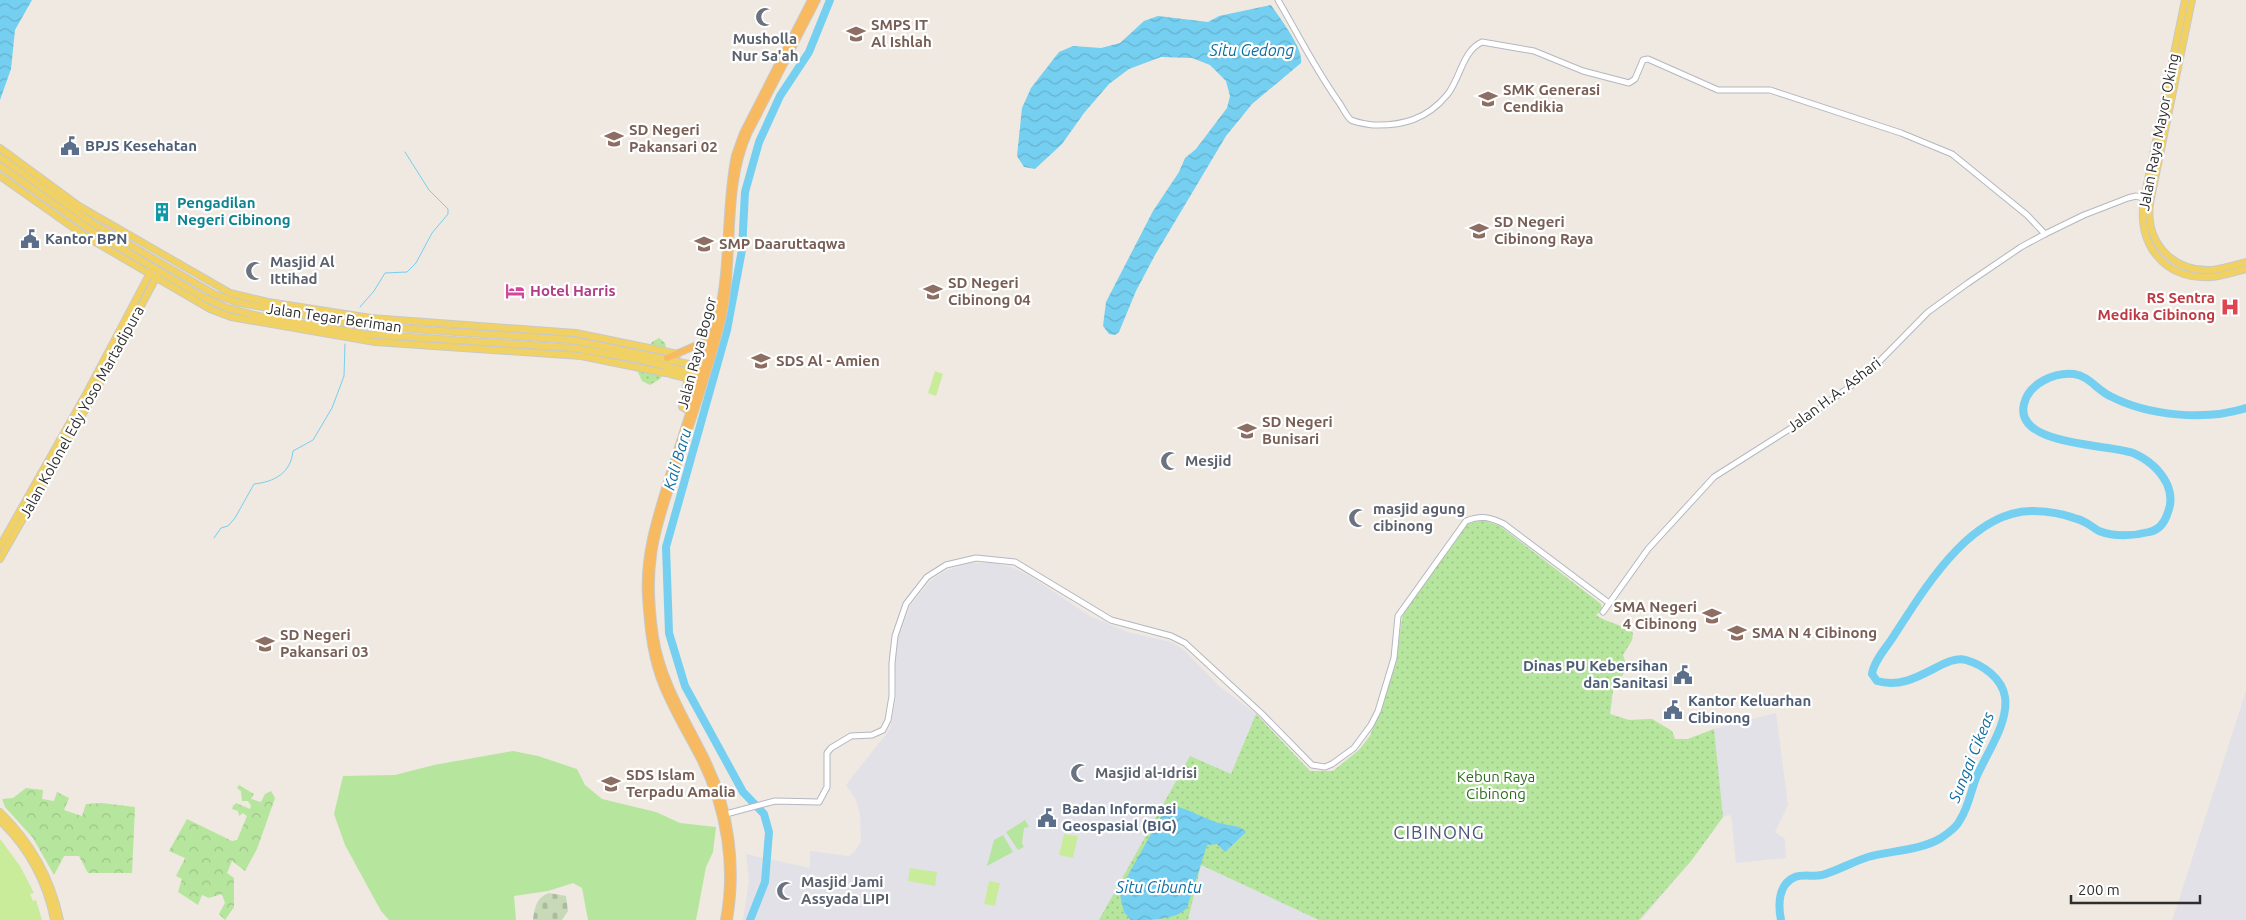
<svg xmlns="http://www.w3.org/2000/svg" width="2246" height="920" viewBox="0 0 2246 920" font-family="Ubuntu,sans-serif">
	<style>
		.industrial { fill: #e3e1e8 }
		.grass { fill: #b6e59e }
		.forest { fill: url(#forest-crowns) }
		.cemetery { fill: url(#cemetery-stones) }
		.park { fill: url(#park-dots) }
		.pitch { fill: #c9ec9a }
		.water { fill: url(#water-waves) }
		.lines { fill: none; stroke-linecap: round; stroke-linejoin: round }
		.stream { stroke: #75cff0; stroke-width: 1 }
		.river { stroke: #75cff0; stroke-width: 8 }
		.tertiary-casing { stroke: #b4b7c1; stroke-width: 7 }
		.primary-casing { stroke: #c9c9c9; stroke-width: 8 }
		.trunk-casing { stroke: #c9c9c9; stroke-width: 8 }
		.tertiary { stroke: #fff; stroke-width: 5 }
		.primary { stroke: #f2d163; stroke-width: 6 }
		.trunk { stroke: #f8ba60; stroke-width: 6 }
		.labels { text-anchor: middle; stroke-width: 4.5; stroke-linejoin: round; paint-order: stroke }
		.education-label { font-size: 15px; font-weight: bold; fill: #785e54; stroke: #fff; text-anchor: start }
		.worship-label { font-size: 15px; font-weight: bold; fill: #5b616d; stroke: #fff; text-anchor: start }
		.street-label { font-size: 15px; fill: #2e2e2e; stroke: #fff }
		.service-label { font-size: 15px; font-weight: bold; fill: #4e5e75; stroke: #fff; text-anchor: start }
		.culture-label { font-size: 15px; font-weight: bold; fill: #0d838f; stroke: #fff; text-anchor: start }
		.hotel-label { font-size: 15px; font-weight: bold; fill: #b23c85; stroke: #fff; text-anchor: start }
		.health-label { font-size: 15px; font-weight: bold; fill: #be3a42; stroke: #fff; text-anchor: end }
		.park-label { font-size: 15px; fill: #2c6e1b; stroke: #fff }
		.water-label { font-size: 16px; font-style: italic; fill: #0d6fa3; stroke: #fff }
		.quarter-label { font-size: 18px; letter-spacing: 1px; fill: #4d5680; stroke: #fff }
	</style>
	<defs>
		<pattern id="forest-crowns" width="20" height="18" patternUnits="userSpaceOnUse" patternTransform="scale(1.25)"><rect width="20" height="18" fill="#b6e59e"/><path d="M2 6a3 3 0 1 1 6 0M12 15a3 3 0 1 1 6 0" fill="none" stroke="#9dc588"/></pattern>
		<pattern id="cemetery-stones" width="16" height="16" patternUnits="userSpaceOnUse" patternTransform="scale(1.25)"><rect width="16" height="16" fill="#c8d9b8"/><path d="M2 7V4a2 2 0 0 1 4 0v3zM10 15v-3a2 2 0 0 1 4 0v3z" fill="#acbb9e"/></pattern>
		<pattern id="park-dots" width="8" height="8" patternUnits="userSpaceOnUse" patternTransform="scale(1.25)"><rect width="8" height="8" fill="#b6e59e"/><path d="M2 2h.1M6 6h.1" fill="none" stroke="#9dc588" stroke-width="1.8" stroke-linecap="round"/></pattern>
		<pattern id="water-waves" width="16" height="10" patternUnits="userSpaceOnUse" patternTransform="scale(1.25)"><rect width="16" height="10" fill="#75cff0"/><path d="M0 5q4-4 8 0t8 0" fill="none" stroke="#66b2ce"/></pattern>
	</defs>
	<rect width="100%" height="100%" fill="#efe9e1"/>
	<g class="industrial">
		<polygon points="1475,521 1491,522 1500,526 1601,604 1602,609 1596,615 1605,622 1628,628 1633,633 1632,640 1623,655 1627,668 1613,690 1610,714 1629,720 1652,719 1672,731 1675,739 1688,739 1714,729 1776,713 1788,805 1775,832 1785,839 1786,858 1736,863 1731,815 1723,817 1691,861 1641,920 743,920 749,881 746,854 810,868 810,851 849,856 855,851 861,841 860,815 856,800 846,785 890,729 896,698 895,655 897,641 910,606 930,581 945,571 970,563 993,563 1011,567 1030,576 1090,616 1127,632 1171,642 1183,649 1218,685 1256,714 1310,771 1319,773 1333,771 1359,750 1370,736 1395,667 1399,653 1400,624 1467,524"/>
		<polygon points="2246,691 2246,920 2172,920 2174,915"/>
	</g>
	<g class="grass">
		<polygon points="513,751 538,756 577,769 585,785 602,799 656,812 680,823 716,827 713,852 706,867 696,920 588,920 582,888 573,883 548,891 514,896 516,920 389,920 381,911 345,845 334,814 343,776 395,775 434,765"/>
		<polygon points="1025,820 1029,827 1024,828 1022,843 1024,847 1018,850 1006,832"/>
		<polygon points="1003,835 1013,852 987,866 994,840"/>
	</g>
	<g class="forest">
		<polygon points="239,785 254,794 251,799 261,802 265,794 271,791 275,798 257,849 245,871 232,861 227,873 234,878 234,907 225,920 219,914 225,903 222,894 209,898 202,895 198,905 178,892 182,879 176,876 185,858 169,851 187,819 232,841 237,840 247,816 243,813 239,816 238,811 232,809 233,806 236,803 250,809 251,806 248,801 242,801 241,791 237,788"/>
		<polygon points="26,788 43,790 42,799 54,801 57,792 69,798 64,810 82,816 86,804 102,803 135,807 132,873 88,873 79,856 64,856 54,875 33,838 5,807 2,799 13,798"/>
	</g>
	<path class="cemetery" d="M549 893 566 896 568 911 562 920H533C535 907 536 898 549 893Z"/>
	<g class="park">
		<polygon points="659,338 665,343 667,351 649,346 652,342"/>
		<polygon points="636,368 664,373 660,379 650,385 642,381"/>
		<path d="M1484 520 1500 526 1601 604 1602 609 1596 615C1607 623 1623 624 1633 633L1632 640 1623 655 1627 668 1613 690 1610 714 1629 720 1652 719 1672 731 1675 739H1688L1714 729 1723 817 1691 861 1639 920H1319L1201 865 1188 920H1099L1190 756 1231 774 1256 714 1310 771H1333L1359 750 1370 736 1395 667 1403 613 1467 524Z"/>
	</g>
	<g class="pitch">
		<polygon points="935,371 943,374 936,396 928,393"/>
		<polygon points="1064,834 1078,836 1073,858 1059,855"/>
		<polygon points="0,839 20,866 34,893 30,894 33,901 36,900 42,920 0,920"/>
		<polygon points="910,868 937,872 935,886 908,881"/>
		<polygon points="989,881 1000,883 995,906 984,904"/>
	</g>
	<g class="water">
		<polygon points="0,0 32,0 15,30 11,69 0,100"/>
		<path d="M1271 5C1279 17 1304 49 1301 63L1252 104 1226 136 1155 255 1136 291 1119 332 1115 335 1109 334 1103 326 1106 302 1153 211 1179 172 1185 158 1196 149 1227 108 1230 96 1226 81 1210 65 1192 58 1161 57 1129 69 1109 84 1084 113 1062 144 1035 169 1024 167 1017 156 1022 108 1031 88 1059 52 1073 46 1101 48 1120 43 1144 21 1158 16 1208 22 1219 16Z"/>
		<path d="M1170 806C1189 807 1205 821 1224 824 1231 826 1242 826 1246 832L1225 852 1217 844 1207 845 1187 908C1176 920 1150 920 1131 920L1124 912 1119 891 1163 813Z"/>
	</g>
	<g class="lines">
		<g class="stream">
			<polyline points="360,307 374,291 385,273 407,272 416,263 432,233 448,214 448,209 429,190 405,152"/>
			<path d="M214 538 221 528 228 526 235 518 254 484C274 482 291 473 293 451L313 440 332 408 344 376 345 344"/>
		</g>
		<g class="river">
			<polyline points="750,920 765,882 769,832 764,814 743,792 685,686 669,633 666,547 727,330 742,250 745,192 759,142 780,96 809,52 830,0"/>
			<path d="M1781 920C1778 905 1778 884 1795 877 1803 874 1813 877 1822 875 1837 871 1852 862 1868 857 1889 851 1922 850 1941 838 1947 834 1957 827 1960 820 1968 808 1971 791 1976 778 1986 754 2009 723 2005 697 2002 678 1983 665 1966 660 1944 653 1915 692 1877 681L1872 674C1874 660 1888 646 1895 634 1925 588 1970 512 2031 511 2046 511 2064 514 2077 519 2086 521 2092 527 2099 531 2114 537 2134 536 2149 532 2160 530 2165 522 2168 512 2172 502 2171 493 2167 484 2160 470 2147 459 2133 453 2108 444 2014 446 2024 404 2029 383 2055 372 2074 374 2089 376 2097 390 2110 396 2148 416 2205 421 2246 408"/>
		</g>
		<g class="tertiary-casing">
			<g id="tertiary">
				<path d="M1278 0C1299 36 1314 67 1338 101 1342 106 1346 116 1351 120 1357 123 1367 124 1373 125 1403 126 1427 119 1447 95 1460 80 1462 51 1482 42L1534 51 1583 71 1629 83 1635 79 1643 60 1648 59 1718 90H1770L1901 133 1952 154 2027 215 2045 234"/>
				<polyline points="1603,612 1648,549 1714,477 1796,425 1865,376 1928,312 1968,283 2021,247 2045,234 2084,215 2128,198 2136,196 2146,199"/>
				<path d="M726 814 775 801 819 802 827 787V753L831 748 851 736 872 735 883 730 888 720 892 696V663L895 636 906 604 927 577 946 565 976 558 1015 562 1111 620 1171 636 1185 643 1262 714 1312 765 1325 767 1332 764 1354 748 1371 725 1378 711 1394 658 1398 616 1466 521C1481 515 1490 517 1504 524L1609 603"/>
			</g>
		</g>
		<g class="primary-casing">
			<g id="primary">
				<path d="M2185 0 2144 199C2137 244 2163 280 2212 277 2223 276 2235 272 2246 269"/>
				<path d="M2192 0 2150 203C2145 242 2172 272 2212 270 2223 269 2235 265 2246 262"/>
				<polyline points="0,148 79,206 230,293 268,302 371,318 576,333 678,354"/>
				<polyline points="0,157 94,224 214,294 236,302 355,325 572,340 708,368"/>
				<polyline points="0,166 89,229 201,296 227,308 259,316 364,334 574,348 637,359 705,376"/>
				<polyline points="0,176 85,236 210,309 231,317 375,342 581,356 665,373 682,371"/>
				<polyline points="670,374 698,381"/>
				<polyline points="688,378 682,407 689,411"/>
				<polyline points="0,546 86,394 151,271"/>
				<polyline points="0,559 92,398 158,274"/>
				<path d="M0 812C31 842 51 877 60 920"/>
				<path d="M0 821C28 847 47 883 54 920"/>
			</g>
		</g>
		<g class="trunk-casing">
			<g id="trunk">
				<polyline points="667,358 711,339"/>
				<path d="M724 920C734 867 725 810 701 761 687 733 669 706 659 676 650 650 648 624 646 597 643 553 658 511 671 469 687 419 705 368 717 317 730 264 724 208 735 155L743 133 811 0"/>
				<path d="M729 920C738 866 731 810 707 761 687 720 662 682 655 637 651 610 649 582 653 555 656 529 666 502 674 476 690 425 709 373 722 320 736 260 723 190 748 134L817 0"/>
			</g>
		</g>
		<use href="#tertiary" class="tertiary"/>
		<use href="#primary" class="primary"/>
		<use href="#trunk" class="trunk"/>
	</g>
	<defs>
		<g id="mosque-bare" transform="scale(1.5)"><path d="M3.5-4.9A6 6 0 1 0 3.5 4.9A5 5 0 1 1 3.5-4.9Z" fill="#6b7280" stroke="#fff" stroke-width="2.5" paint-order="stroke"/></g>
		<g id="school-bare" transform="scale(1.5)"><path d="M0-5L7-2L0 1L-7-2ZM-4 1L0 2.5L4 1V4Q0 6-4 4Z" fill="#8d6e63" stroke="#fff" stroke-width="2.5" paint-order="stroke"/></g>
		<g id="civic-bare" transform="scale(1.5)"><path d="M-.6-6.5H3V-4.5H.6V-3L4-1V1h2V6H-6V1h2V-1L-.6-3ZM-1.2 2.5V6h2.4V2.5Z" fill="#5c6f8a" stroke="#fff" stroke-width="2.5" paint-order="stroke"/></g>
		<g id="building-bare" transform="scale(1.5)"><path d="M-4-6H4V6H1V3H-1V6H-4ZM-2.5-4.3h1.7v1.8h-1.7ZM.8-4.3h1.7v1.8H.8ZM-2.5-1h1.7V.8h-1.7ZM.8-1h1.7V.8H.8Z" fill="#0f9aa8" stroke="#fff" stroke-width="2.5" paint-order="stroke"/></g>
		<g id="hotel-bare" transform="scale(1.5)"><path d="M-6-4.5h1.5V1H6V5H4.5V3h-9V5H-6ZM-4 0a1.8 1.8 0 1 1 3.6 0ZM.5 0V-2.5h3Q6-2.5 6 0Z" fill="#d1479c" stroke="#fff" stroke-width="2.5" paint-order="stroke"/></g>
		<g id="hospital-bare" transform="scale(1.5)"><path d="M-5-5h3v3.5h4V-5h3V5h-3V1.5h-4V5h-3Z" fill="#e0444e" stroke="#fff" stroke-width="2.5" paint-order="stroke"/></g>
		<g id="university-bare" transform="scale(1.5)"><path d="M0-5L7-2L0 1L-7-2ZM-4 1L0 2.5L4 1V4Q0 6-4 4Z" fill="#8d6e63" stroke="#fff" stroke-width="2.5" paint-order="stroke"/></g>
	</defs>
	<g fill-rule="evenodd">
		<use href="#mosque-bare" x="765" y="17"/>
		<use href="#school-bare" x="856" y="34"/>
		<use href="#school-bare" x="1488" y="99"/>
		<use href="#school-bare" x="614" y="139"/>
		<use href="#civic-bare" x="70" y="146"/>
		<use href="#building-bare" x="162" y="212"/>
		<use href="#school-bare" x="1479" y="231"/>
		<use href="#civic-bare" x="30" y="239"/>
		<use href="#school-bare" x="704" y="244"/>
		<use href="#mosque-bare" x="255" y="271"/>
		<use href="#hotel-bare" x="515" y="291"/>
		<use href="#school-bare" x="933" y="292"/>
		<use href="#hospital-bare" x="2230" y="307"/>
		<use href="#school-bare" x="761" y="361"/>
		<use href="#school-bare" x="1247" y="431"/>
		<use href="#mosque-bare" x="1170" y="461"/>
		<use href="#mosque-bare" x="1358" y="518"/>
		<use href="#school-bare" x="1712" y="616"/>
		<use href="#university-bare" x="1737" y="633"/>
		<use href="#school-bare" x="265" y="644"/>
		<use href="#civic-bare" x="1683" y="675"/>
		<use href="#civic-bare" x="1673" y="710"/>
		<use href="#mosque-bare" x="1080" y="773"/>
		<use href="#school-bare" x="611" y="784"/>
		<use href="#civic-bare" x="1047" y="818"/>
		<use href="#mosque-bare" x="786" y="891"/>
	</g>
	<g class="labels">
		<g class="education-label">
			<text x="871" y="30">SMPS IT<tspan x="871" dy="17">Al Ishlah</tspan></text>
			<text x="1503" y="95">SMK Generasi<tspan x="1503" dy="17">Cendikia</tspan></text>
			<text x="629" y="135">SD Negeri<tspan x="629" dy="17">Pakansari 02</tspan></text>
			<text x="1494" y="227">SD Negeri<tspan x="1494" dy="17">Cibinong Raya</tspan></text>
			<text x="719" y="249">SMP Daaruttaqwa</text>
			<text x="948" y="288">SD Negeri<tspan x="948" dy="17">Cibinong 04</tspan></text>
			<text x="776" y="366">SDS Al - Amien</text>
			<text x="1262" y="427">SD Negeri<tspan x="1262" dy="17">Bunisari</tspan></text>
			<text x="1697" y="612" text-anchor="end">SMA Negeri<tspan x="1697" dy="17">4 Cibinong</tspan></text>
			<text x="1752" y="638">SMA N 4 Cibinong</text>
			<text x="280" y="640">SD Negeri<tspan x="280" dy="17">Pakansari 03</tspan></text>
			<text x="626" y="780">SDS Islam<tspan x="626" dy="17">Terpadu Amalia</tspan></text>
		</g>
		<g class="worship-label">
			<text x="765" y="44" text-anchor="middle">Musholla<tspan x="765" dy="17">Nur Sa'ah</tspan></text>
			<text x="270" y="267">Masjid Al<tspan x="270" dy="17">Ittihad</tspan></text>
			<text x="1185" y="466">Mesjid</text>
			<text x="1373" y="514">masjid agung<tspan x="1373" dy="17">cibinong</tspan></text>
			<text x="1095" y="778">Masjid al-Idrisi</text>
			<text x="801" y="887">Masjid Jami<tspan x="801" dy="17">Assyada LIPI</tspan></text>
		</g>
		<g class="street-label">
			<text transform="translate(2159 132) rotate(-79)" y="5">Jalan Raya Mayor Oking</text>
			<text transform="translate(334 318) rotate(8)" y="5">Jalan Tegar Beriman</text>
			<text transform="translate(697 353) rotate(-75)" y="5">Jalan Raya Bogor</text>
			<text transform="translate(1834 395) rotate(-37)" y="5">Jalan H.A. Ashari</text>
			<text transform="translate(82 412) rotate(-61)" y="5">Jalan Kolonel Edy Yoso Martadipura</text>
		</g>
		<g class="service-label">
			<text x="85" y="151">BPJS Kesehatan</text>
			<text x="45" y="244">Kantor BPN</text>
			<text x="1668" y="671" text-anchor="end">Dinas PU Kebersihan<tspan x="1668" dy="17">dan Sanitasi</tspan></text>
			<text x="1688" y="706">Kantor Keluarhan<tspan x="1688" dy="17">Cibinong</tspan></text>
			<text x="1062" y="814">Badan Informasi<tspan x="1062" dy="17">Geospasial (BIG)</tspan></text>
		</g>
		<g class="culture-label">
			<text x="177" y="208">Pengadilan<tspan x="177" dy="17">Negeri Cibinong</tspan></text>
		</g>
		<g class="hotel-label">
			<text x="530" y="296">Hotel Harris</text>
		</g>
		<g class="health-label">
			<text x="2215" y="303">RS Sentra<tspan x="2215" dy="17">Medika Cibinong</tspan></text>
		</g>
		<g class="park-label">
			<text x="1496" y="782">Kebun Raya<tspan x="1496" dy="17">Cibinong</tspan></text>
		</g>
		<g class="water-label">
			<text x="1252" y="56">Situ Gedong</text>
			<text transform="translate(677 459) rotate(-74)" y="6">Kali Baru</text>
			<text transform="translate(1971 757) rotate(-68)" y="6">Sungai Cikeas</text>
			<text x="1159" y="893">Situ Cibuntu</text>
		</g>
		<g class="quarter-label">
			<text x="1439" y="839">CIBINONG</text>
		</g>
	</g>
	<path d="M2071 895v8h129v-8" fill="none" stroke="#2e2e2e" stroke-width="2.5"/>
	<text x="2078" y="895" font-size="15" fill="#2e2e2e" stroke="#ffffff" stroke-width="4" paint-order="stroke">200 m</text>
</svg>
